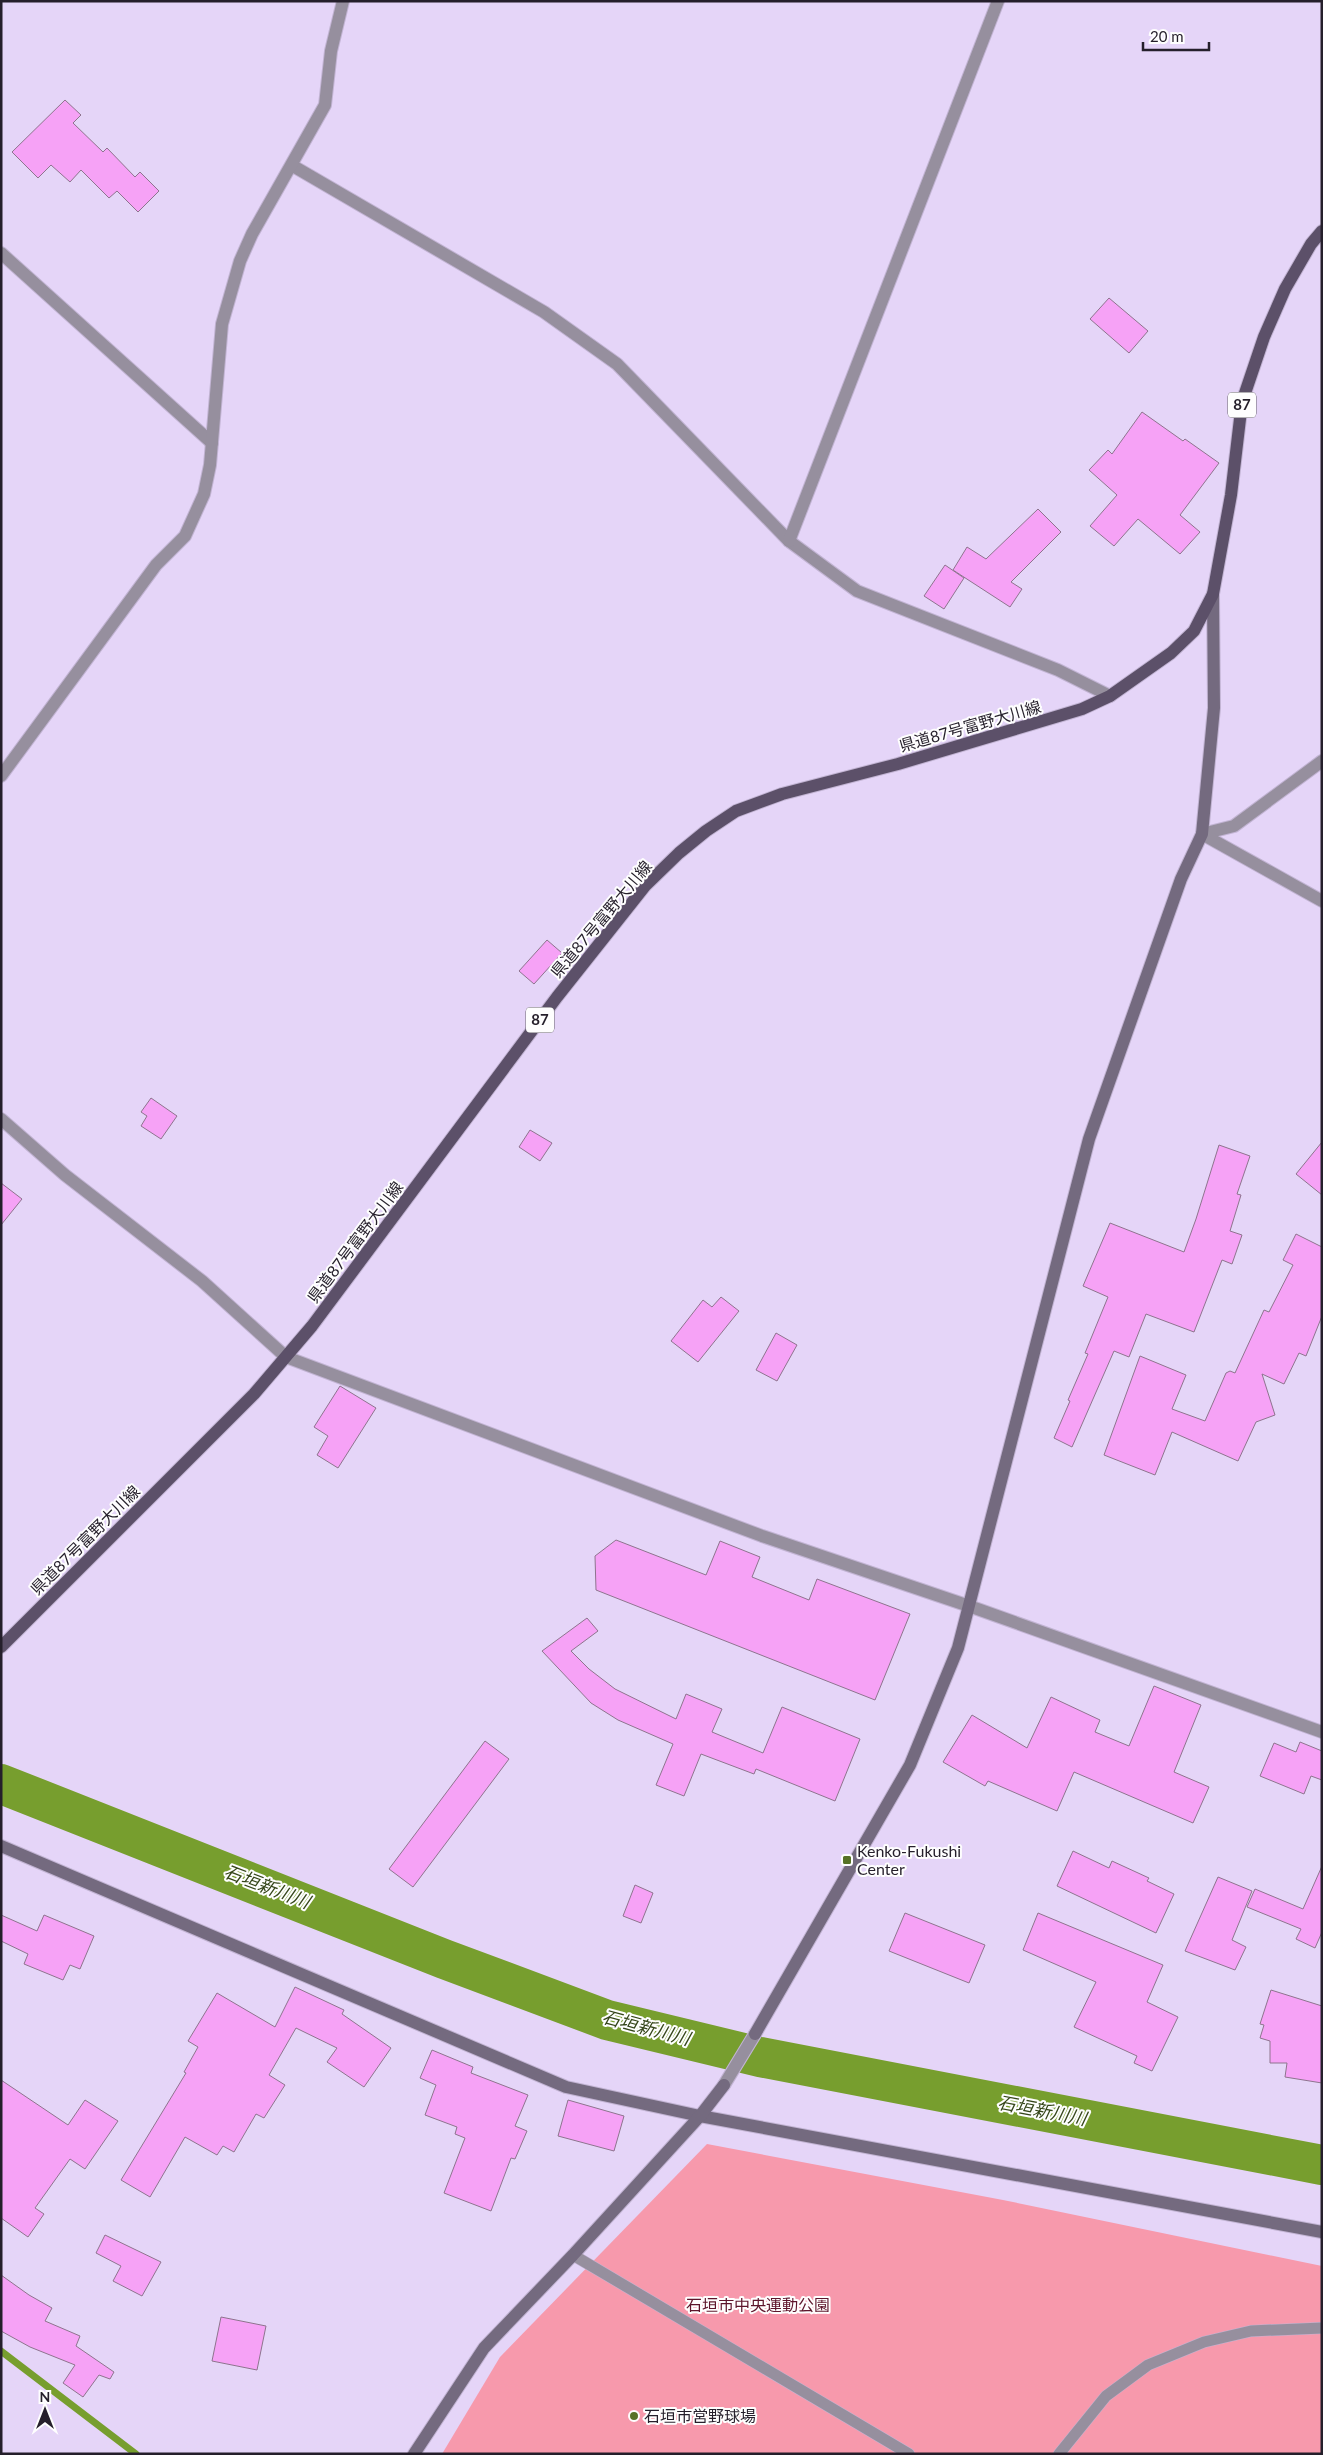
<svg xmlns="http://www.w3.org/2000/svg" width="1323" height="2455" viewBox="0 0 1323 2455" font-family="Lato,'Noto Sans JP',sans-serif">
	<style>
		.green { fill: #f799ac }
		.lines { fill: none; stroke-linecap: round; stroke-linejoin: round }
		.stream { stroke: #779e2e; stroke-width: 7 }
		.river { stroke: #779e2e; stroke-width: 40 }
		.building { fill: #f6a2f6; stroke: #8e748e }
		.lane-casing { stroke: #c2b4d3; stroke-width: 12 }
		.street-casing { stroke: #c2b4d3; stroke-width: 14 }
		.secondary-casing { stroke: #c2b4d3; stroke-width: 14 }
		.primary-casing { stroke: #c2b4d3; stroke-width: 14 }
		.lane { stroke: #968f9e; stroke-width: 11 }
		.street { stroke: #968f9e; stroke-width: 12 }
		.secondary { stroke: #746a7f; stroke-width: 12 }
		.primary { stroke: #5c5069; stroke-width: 12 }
		.poi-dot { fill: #577226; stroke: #fefefe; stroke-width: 2 }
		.labels { text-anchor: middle; stroke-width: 4; stroke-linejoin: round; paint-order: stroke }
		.shield { fill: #fefefe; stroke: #66626a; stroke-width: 1 }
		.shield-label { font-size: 15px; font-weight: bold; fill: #251f2b }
		.street-label { font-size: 16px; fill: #251f2b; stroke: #fefefe }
		.poi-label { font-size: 16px; fill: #251f2b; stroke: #fefefe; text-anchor: start }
		.park-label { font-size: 16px; fill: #5d152b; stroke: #fefefe }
		.water-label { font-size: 18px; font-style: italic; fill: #35461a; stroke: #fefefe }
	</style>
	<rect width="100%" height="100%" fill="#e5d5f8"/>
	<polygon class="green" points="707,2144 1003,2200 1322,2266 1322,2454 442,2454 500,2357"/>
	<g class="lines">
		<polyline class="stream" points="1,2351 136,2454"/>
		<polyline class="river" points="1,1784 444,1959 607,2020 760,2057 1322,2165"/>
	</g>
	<g class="building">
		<polygon points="65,100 81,115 73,123 103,152 107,148 135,177 140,172 159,191 138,212 117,191 109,198 81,170 70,182 51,165 38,178 12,152"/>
		<polygon points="1109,298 1148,331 1129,353 1090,319"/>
		<polygon points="1142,412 1183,441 1185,439 1219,463 1180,515 1200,532 1180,554 1138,519 1114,546 1090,526 1117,495 1089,470 1108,450 1112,454"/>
		<polygon points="1038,509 1061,532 1011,582 1022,589 1010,607 953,570 967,547 986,559"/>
		<polygon points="945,565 964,578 944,609 924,596"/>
		<polygon points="547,940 562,953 534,984 519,971"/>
		<polygon points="151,1098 177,1116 161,1139 141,1126 147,1116 141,1112"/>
		<polygon points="530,1130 552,1143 540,1161 519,1147"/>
		<polygon points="1322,1142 1322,1195 1296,1174"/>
		<polygon points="1219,1145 1250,1156 1237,1194 1241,1195 1230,1231 1242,1235 1232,1264 1222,1260 1194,1332 1146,1314 1129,1357 1114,1351 1072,1447 1054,1438 1070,1401 1068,1400 1088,1354 1085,1353 1108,1297 1083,1286 1110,1223 1184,1252 1196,1219"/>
		<polygon points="1,1183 22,1199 1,1225"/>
		<polygon points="1296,1234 1322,1247 1322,1316 1306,1356 1299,1353 1284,1384 1262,1374 1275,1415 1256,1422 1238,1461 1172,1432 1155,1475 1104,1455 1140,1356 1186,1375 1172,1409 1205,1421 1226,1373 1230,1371 1235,1373 1264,1310 1269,1312 1293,1265 1283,1260"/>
		<polygon points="721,1297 739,1311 698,1362 671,1341 703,1300 712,1307"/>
		<polygon points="776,1333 797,1345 777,1381 756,1370"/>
		<polygon points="340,1386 376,1408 338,1468 317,1455 328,1436 314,1427"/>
		<polygon points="616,1540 706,1575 720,1541 760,1557 752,1577 809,1600 817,1579 910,1614 875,1700 596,1590 595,1556"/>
		<polygon points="587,1618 598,1631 571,1651 589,1669 615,1689 676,1719 686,1694 722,1709 712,1732 763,1753 782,1707 860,1739 835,1801 756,1769 754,1774 701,1754 684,1796 656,1785 673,1744 618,1720 591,1703 542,1651"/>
		<polygon points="1154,1686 1201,1705 1174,1772 1209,1787 1193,1823 1074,1772 1057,1811 988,1781 985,1786 943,1762 972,1715 1027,1748 1051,1697 1100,1720 1095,1732 1129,1746"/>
		<polygon points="485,1741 509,1759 413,1887 389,1869"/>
		<polygon points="1300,1742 1322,1751 1322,1780 1311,1776 1304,1794 1260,1776 1274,1743 1296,1752"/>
		<polygon points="1073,1851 1109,1868 1112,1861 1149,1878 1147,1881 1174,1894 1156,1933 1057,1886"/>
		<polygon points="1322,1866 1322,1932 1315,1948 1296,1939 1301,1929 1247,1907 1255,1889 1303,1909"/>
		<polygon points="1218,1877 1252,1891 1232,1940 1246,1947 1235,1970 1185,1951"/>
		<polygon points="635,1885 653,1893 641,1923 623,1916"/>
		<polygon points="905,1913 985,1945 969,1983 889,1951"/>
		<polygon points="1038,1913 1163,1965 1147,2002 1178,2017 1152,2071 1134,2063 1137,2056 1074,2027 1096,1982 1023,1950"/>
		<polygon points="1,1915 37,1931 44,1915 94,1936 80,1969 70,1965 63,1980 24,1964 28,1954 1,1941"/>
		<polygon points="295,1987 344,2010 342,2014 391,2048 364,2087 327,2062 337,2048 296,2028 269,2075 285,2085 264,2118 256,2114 234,2152 223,2146 217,2155 185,2137 150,2197 121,2180 186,2073 184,2072 198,2047 188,2041 217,1993 275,2027"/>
		<polygon points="1271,1990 1322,2006 1322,2083 1285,2077 1287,2063 1270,2063 1270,2041 1260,2038 1264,2025 1260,2024"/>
		<polygon points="432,2050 473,2067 471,2073 528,2095 515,2126 527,2131 515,2159 511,2158 491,2211 444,2193 465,2138 455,2134 457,2127 425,2115 436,2085 420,2078"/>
		<polygon points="1,2080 68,2125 85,2100 118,2121 85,2169 70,2159 35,2208 44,2214 28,2237 1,2218"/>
		<polygon points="568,2100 624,2116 614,2151 558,2136"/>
		<polygon points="105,2235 161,2262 142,2296 113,2281 121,2266 96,2253"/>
		<polygon points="1,2275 29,2295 52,2308 45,2321 80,2336 76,2346 114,2372 110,2379 99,2375 83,2397 63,2383 75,2365 30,2347 1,2331"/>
		<polygon points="221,2317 266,2326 257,2370 212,2361"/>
	</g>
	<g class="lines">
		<g class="lane-casing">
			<g id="lane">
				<polyline points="573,2255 909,2454"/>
				<polyline points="1059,2454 1106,2396 1148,2365 1204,2342 1251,2331 1322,2328"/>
			</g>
		</g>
		<g class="street-casing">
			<g id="street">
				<polyline points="293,166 544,312 617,364 789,541 857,591 1058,670 1110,696"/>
				<polyline points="1,253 212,443"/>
				<polyline points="789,541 998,1"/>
				<polyline points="1,776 156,565 185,536 204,494 210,465 222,324 240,261 252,234 325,105 331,51 343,1"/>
				<polyline points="1202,834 1234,826 1322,761"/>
				<polyline points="1202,834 1322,901"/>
				<polyline points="1,1119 65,1175 202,1281 286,1357 762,1536 969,1606 1322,1732"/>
				<polyline points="724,2085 755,2034"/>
			</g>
		</g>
		<g class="secondary-casing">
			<g id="secondary">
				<polyline points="1,1846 566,2087 700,2116 1322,2232"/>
				<polyline points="755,2034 910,1765 958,1648 1089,1139 1181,879 1202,834 1214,708 1213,594"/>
				<polyline points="414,2454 484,2348 573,2255 700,2116 724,2085"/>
			</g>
		</g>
		<g class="primary-casing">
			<polyline id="primary" points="1,1647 254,1394 312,1326 557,997 645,886 679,853 706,831 736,811 782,794 898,764 1082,709 1110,696 1171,653 1194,631 1213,594 1231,495 1242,402 1264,337 1285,289 1311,244 1322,231"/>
		</g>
		<use href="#lane" class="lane"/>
		<use href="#street" class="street"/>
		<use href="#secondary" class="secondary"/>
		<use href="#primary" class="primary"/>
	</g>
	<g class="poi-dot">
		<rect x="842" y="1855" width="10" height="10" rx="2.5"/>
		<circle cx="634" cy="2416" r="5"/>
	</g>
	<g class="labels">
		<g class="shield">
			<rect x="1228" y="392.5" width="28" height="25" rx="4"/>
			<rect x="526" y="1007.5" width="28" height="25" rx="4"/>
		</g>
		<g class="shield-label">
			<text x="1242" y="410">87</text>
			<text x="540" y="1025">87</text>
		</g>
		<g class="street-label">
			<text transform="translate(970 726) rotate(-16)" y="6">県道87号富野大川線</text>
			<text transform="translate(601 919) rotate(-50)" y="6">県道87号富野大川線</text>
			<text transform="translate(355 1242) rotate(-53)" y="6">県道87号富野大川線</text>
			<text transform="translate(85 1540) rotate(-45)" y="6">県道87号富野大川線</text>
		</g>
		<g class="poi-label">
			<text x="857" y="1857">Kenko-Fukushi<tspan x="857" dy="18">Center</tspan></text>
			<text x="644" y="2422">石垣市営野球場</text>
		</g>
		<g class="park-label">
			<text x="758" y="2311">石垣市中央運動公園</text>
		</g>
		<g class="water-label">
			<text transform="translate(267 1887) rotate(21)" y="6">石垣新川川</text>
			<text transform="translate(646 2028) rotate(15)" y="6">石垣新川川</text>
			<text transform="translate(1042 2111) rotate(11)" y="6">石垣新川川</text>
		</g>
	</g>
	<rect width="1323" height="2455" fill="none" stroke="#251f2b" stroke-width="5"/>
	<g transform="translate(45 2410)" stroke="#fefefe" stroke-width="4" paint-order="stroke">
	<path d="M0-4L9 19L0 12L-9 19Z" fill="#251f2b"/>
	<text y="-8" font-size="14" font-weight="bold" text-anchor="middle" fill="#251f2b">N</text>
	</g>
	<path d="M1143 42v8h66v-8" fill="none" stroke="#251f2b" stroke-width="2.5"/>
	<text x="1150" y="42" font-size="15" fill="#251f2b" stroke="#fefefe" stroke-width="4" paint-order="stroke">20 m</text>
</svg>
